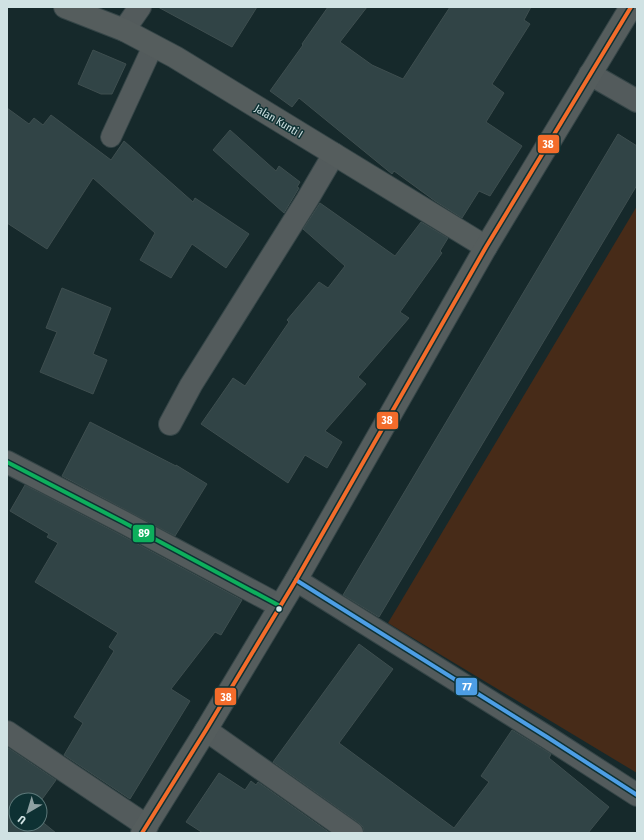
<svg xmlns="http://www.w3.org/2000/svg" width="644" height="840" viewBox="0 0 644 840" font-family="'Fira Sans Condensed',sans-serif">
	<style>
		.green { fill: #472b18 }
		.building { fill: #314446; stroke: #3e4e4f }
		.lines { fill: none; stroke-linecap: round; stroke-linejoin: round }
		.lane-casing { stroke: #354547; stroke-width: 22 }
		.street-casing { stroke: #354547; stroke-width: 24 }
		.secondary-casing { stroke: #354547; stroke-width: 24 }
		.lane { stroke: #535b5c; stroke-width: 20 }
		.street { stroke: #535b5c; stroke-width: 22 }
		.secondary { stroke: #555d5d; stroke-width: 22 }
		.bus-1-casing { stroke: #0e3133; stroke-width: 7 }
		.bus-2-casing { stroke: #0e3133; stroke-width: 7 }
		.bus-3-casing { stroke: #0e3133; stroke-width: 7 }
		.bus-1 { stroke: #0daf5c; stroke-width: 4 }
		.bus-2 { stroke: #4d9ee5; stroke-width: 4 }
		.bus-3 { stroke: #f36c2b; stroke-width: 4 }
		.bus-dot { fill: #d0e2e3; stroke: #0e3133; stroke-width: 1.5 }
		.labels { text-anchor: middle; stroke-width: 3; stroke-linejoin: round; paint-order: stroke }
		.street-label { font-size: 11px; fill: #d0e2e3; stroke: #0e3133 }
		.line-badge { stroke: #0e3133; stroke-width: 1.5 }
		.badge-label { font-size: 11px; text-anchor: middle; font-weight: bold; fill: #fff }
	</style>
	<rect width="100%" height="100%" fill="#16292b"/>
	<polygon class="green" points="637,206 637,773 388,623"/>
	<g class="building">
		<polygon points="158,7 257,7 232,47"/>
		<polygon points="328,7 367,7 340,42 372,65 403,79 450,7 531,7 524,20 530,24 492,84 504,93 486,122 522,146 490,196 479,191 462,218 435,201 394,171 392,174 299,98 292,107 270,91 303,45 302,44"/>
		<polygon points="93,50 126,64 112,94 101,94 78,84"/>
		<polygon points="7,108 29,124 34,118 43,125 51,115 111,160 124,141 193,202 195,198 249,234 226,268 192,244 171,278 140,260 155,233 93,178 47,249 7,223"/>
		<polygon points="230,130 276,171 279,166 300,182 297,187 299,188 284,213 213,150"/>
		<polygon points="618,134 637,146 637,185 379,617 343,595"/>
		<polygon points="320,203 395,256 421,222 448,238 440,251 442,253 400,312 409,318 358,377 366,384 325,431 342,442 327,468 305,455 288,483 201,424 233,378 245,386 289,322 287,320 319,282 328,288 345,266 303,229"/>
		<polygon points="62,288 111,308 93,354 107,360 93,394 40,372 57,332 46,328"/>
		<polygon points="90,422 176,466 176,465 207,484 175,536 62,476"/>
		<polygon points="25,485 117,533 242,600 221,635 215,632 171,689 190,701 130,799 64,755 83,723 74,717 114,651 109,647 118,633 35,582 58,543 47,537 49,534 10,511"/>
		<polygon points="359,644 393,669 339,743 454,828 489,782 481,776 512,730 551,754 549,758 609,807 588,833 364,833 363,827 359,823 273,762"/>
		<polygon points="7,747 56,780 40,802 40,800 16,800 16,824 40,824 40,820 56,833 7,833"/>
		<polygon points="219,773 245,790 251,781 256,785 258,782 330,833 203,833 186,822"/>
	</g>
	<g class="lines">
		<g class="lane-casing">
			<polyline id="lane" points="111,137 153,46"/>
		</g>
		<g class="street-casing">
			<g id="street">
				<polyline points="124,30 140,7"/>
				<polyline points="590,74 637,101"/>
				<polyline points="170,424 191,385 307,200 334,154"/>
				<polyline points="7,462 123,522 280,606"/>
				<polyline points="296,580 547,737 637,795"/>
				<polyline points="206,730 352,833"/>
				<polyline points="7,732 147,826"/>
			</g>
		</g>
		<g class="secondary-casing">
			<g id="secondary">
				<polyline points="65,7 124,30 175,57 486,247"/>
				<polyline points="142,833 206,730 296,580 486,247 631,7"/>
			</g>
		</g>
		<use href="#lane" class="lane"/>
		<use href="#street" class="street"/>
		<use href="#secondary" class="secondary"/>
		<g class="bus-1-casing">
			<polyline id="bus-1" points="7,462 123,522 280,606"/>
		</g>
		<g class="bus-2-casing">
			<polyline id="bus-2" points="296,580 547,737 637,795"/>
		</g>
		<g class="bus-3-casing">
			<polyline id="bus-3" points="142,833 206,730 296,580 486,247 631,7"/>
		</g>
		<use href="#bus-1" class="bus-1"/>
		<use href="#bus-2" class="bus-2"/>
		<use href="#bus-3" class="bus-3"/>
	</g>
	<circle class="bus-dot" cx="279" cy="609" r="3.5"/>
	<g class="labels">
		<g class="street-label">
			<text transform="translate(279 121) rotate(31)" y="4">Jalan Kunti I</text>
		</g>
	</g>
	<g class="line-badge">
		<rect x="537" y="134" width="23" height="20" rx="4" fill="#f36c2b"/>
		<rect x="376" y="411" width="23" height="19" rx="4" fill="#f36c2b"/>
		<rect x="132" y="524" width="23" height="19" rx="4" fill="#0daf5c"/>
		<rect x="455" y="677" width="23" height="19" rx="4" fill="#4d9ee5"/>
		<rect x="214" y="687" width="23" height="19" rx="4" fill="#f36c2b"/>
	</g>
	<g class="badge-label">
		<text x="548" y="148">38</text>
		<text x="387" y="424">38</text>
		<text x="144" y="537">89</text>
		<text x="467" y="691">77</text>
		<text x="226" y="701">38</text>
	</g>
	<rect width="644" height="840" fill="none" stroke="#d0e2e3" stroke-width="16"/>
	<g transform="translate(28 812) rotate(218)"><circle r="19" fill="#0e3133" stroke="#5c7879"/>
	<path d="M0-3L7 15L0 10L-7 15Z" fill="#8fa1a3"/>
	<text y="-6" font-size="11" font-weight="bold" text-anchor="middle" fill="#d0e2e3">U</text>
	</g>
</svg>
